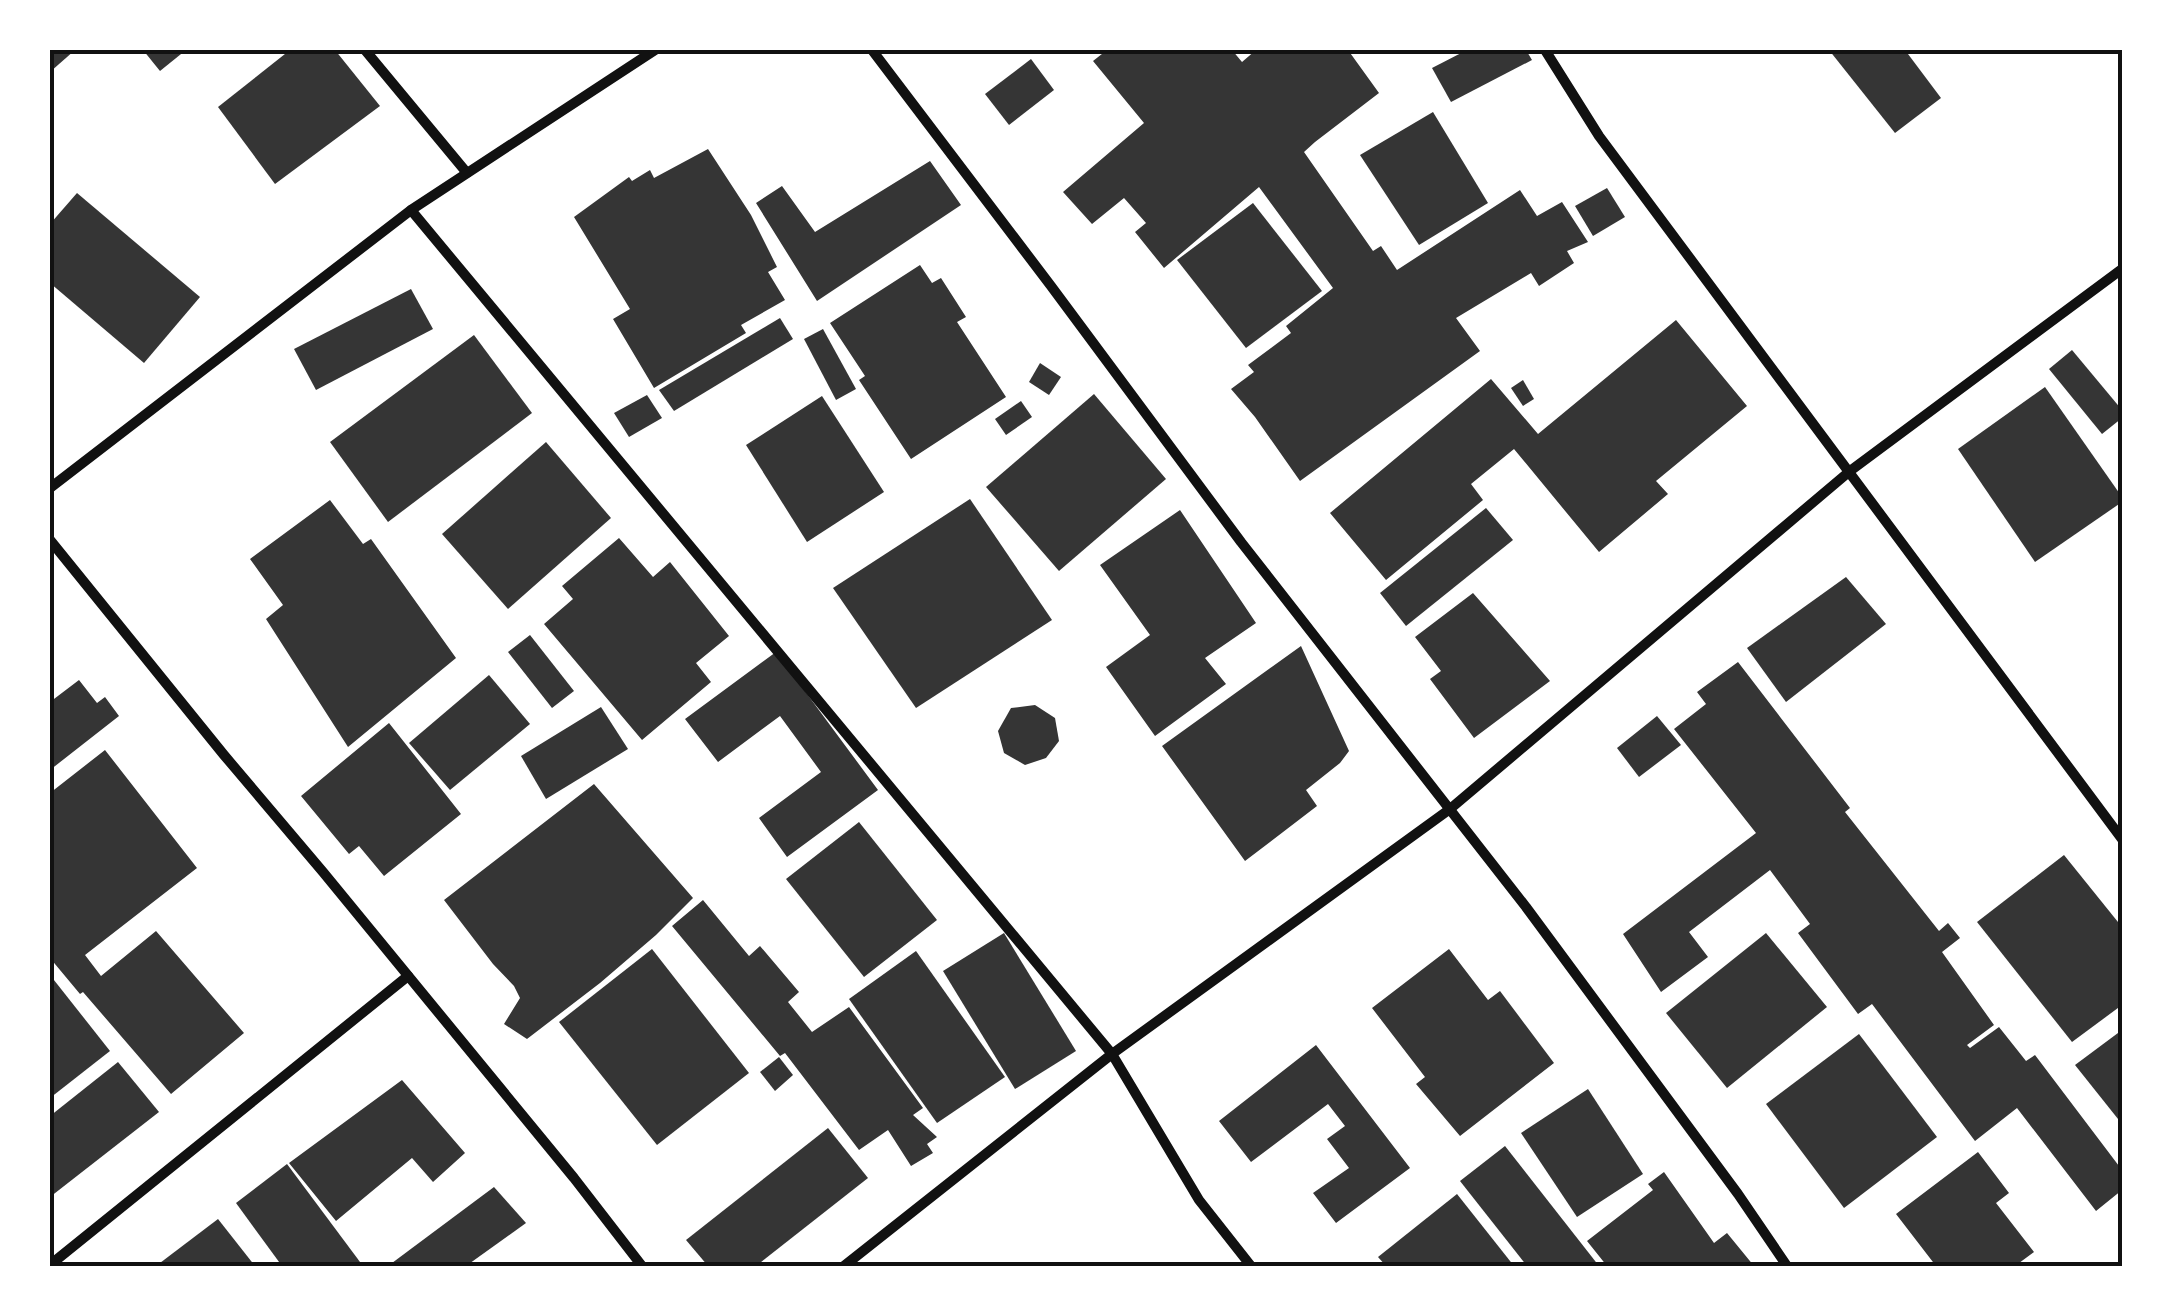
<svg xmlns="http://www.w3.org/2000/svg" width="2172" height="1316" viewBox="0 0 2172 1316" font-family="'Nunito Sans',sans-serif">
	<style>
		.building { fill: #353535 }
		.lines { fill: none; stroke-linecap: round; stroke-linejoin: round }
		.minor { stroke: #111; stroke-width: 10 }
		.neatline { fill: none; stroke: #111; stroke-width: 4 }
	</style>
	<rect width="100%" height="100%" fill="#fff"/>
	<g class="building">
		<polygon points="50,50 75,50 50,72"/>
		<polygon points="143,50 186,50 160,71"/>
		<polygon points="290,50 335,50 380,106 275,184 218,107"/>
		<polygon points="1107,50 1232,50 1242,62 1256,50 1348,50 1379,93 1315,142 1304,152 1373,251 1381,246 1397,270 1520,190 1537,216 1562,202 1588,242 1567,251 1574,263 1539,286 1531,273 1456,318 1480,351 1300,481 1255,417 1231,389 1254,372 1248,365 1291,333 1286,326 1333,288 1259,187 1164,268 1135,232 1146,223 1124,198 1092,224 1063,192 1144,123 1093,61"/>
		<polygon points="1467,50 1526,50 1532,60 1451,102 1432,68"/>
		<polygon points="1829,50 1905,50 1941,98 1895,133"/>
		<polygon points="1031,59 1054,90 1009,125 985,94"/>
		<polygon points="1433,112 1488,203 1419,245 1360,155"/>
		<polygon points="708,149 751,215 777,267 768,272 785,300 741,325 746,333 654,388 613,319 630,309 574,217 629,177 632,181 650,170 654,178"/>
		<polygon points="930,161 961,205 817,301 756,203 782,186 815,232"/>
		<polygon points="1607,188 1625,217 1593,236 1575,206"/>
		<polygon points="77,193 200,297 144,363 50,283 50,224"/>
		<polygon points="1253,203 1322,291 1246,348 1177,260"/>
		<polygon points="920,265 932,283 941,278 966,317 957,322 1006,397 911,459 859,380 865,376 830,323"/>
		<polygon points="411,289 433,329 316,390 294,349"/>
		<polygon points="780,318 793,339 674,411 659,390"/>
		<polygon points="1676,320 1747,406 1656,481 1668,494 1599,552 1514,449 1471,484 1483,500 1386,580 1330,513 1491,379 1538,434"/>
		<polygon points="823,329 856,389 836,400 804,339"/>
		<polygon points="474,335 532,413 388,522 330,442"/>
		<polygon points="2072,350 2122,410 2122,418 2102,434 2049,369"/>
		<polygon points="1040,363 1061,377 1049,395 1029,382"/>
		<polygon points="1523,380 1534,399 1523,406 1511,388"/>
		<polygon points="2045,387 2122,497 2122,502 2035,562 1958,449"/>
		<polygon points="1094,394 1166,479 1059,571 986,487"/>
		<polygon points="647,395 662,418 629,437 614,413"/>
		<polygon points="822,396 884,492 807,542 746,445"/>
		<polygon points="1021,401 1032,417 1006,435 995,419"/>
		<polygon points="546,442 611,518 508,609 442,534"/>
		<polygon points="970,499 1052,620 916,708 833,588"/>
		<polygon points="330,500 363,544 371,539 456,658 348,747 266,619 283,605 250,559"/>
		<polygon points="1486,508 1513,540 1406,626 1380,593"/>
		<polygon points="1180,510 1256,623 1205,658 1226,684 1155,736 1106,667 1150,635 1100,565"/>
		<polygon points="619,538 653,577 670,562 729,636 696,663 711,682 642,740 544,624 573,599 562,586"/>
		<polygon points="1846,577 1886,624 1786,702 1747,648"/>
		<polygon points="1473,593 1550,681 1474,738 1430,679 1441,671 1415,637"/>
		<polygon points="530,635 574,691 552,708 508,652"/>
		<polygon points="1301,646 1349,751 1340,763 1306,790 1317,806 1245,861 1162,746"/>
		<polygon points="776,652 878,790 787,857 759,818 821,772 780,716 718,762 685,719"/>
		<polygon points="1738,662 1850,808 1845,812 1939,931 1948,923 1960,938 1942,952 1994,1025 1967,1045 1970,1048 1999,1027 2026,1061 2035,1055 2122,1170 2122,1190 2096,1211 2017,1108 1975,1141 1872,1004 1858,1014 1798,933 1810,924 1770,870 1689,932 1708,957 1661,992 1623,934 1756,833 1674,729 1706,704 1697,692"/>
		<polygon points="489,675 530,724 450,790 409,743"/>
		<polygon points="79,680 97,703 105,697 119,716 50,770 50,702"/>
		<polygon points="1035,705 1055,718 1059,741 1046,758 1025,765 1004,753 998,731 1011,708"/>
		<polygon points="601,707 628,749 546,799 521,756"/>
		<polygon points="1657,716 1681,745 1639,777 1617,748"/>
		<polygon points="389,723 461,814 384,876 359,846 349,854 301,796"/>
		<polygon points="105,750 197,868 85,955 101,976 156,931 244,1033 171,1094 83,992 80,994 50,958 50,793"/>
		<polygon points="594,784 693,898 656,935 600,983 527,1039 504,1024 520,998 514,986 493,964 444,900"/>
		<polygon points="859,822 937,920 864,977 786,879"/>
		<polygon points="2064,855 2122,927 2122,1005 2072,1042 1977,922"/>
		<polygon points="703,900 749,956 760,946 799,992 788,1002 812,1032 849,1007 923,1108 913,1115 937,1137 927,1144 933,1153 911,1166 888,1130 859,1150 785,1053 780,1056 672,926"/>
		<polygon points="1004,933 1076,1051 1015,1089 943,971"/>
		<polygon points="1766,933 1827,1007 1727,1088 1666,1013"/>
		<polygon points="652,949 749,1073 657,1145 559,1022"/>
		<polygon points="1449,949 1488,1000 1500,991 1554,1063 1460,1136 1416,1084 1425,1077 1372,1008"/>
		<polygon points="916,951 1005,1077 937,1123 849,999"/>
		<polygon points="50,975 110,1051 50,1098"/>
		<polygon points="2122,1030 2122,1124 2075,1065"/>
		<polygon points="1859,1034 1937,1137 1844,1208 1766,1104"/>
		<polygon points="1316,1045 1410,1168 1336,1223 1313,1193 1349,1168 1327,1139 1345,1126 1328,1104 1251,1162 1219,1121"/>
		<polygon points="779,1057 793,1075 775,1091 760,1072"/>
		<polygon points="118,1062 159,1112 50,1197 50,1116"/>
		<polygon points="402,1080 465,1153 433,1182 412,1158 336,1221 289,1163"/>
		<polygon points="1588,1089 1643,1174 1577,1217 1521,1133"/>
		<polygon points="828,1128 868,1178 756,1266 708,1266 686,1240"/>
		<polygon points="1505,1146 1599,1266 1527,1266 1460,1181"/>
		<polygon points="1978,1152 2009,1193 1996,1203 2034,1252 2015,1266 1936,1266 1896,1214"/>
		<polygon points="287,1164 363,1266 282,1266 236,1203"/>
		<polygon points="1664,1172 1714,1243 1727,1233 1754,1266 1607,1266 1587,1241 1653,1190 1648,1184"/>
		<polygon points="494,1187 526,1223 466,1266 388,1266"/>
		<polygon points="1457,1194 1514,1266 1386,1266 1378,1257"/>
		<polygon points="218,1219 255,1266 156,1266"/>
	</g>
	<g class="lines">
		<g class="minor">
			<polyline points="365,50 467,173"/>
			<polyline points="872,50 1051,286 1241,542 1526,907 1738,1194 1787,1266"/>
			<polyline points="1545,50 1599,136 2122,839"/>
			<polyline points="411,210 1112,1054 1199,1200 1251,1266"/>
			<polyline points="50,488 411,210 655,50"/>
			<polyline points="50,540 224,755 323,872 574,1178 642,1266"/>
			<polyline points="50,1265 408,976"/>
			<polyline points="844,1266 1112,1054 1450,809 1850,471 2122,269"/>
		</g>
	</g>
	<rect width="2172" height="1316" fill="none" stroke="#ffffff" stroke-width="105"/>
	<rect x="52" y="52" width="2068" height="1212" class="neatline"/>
</svg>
